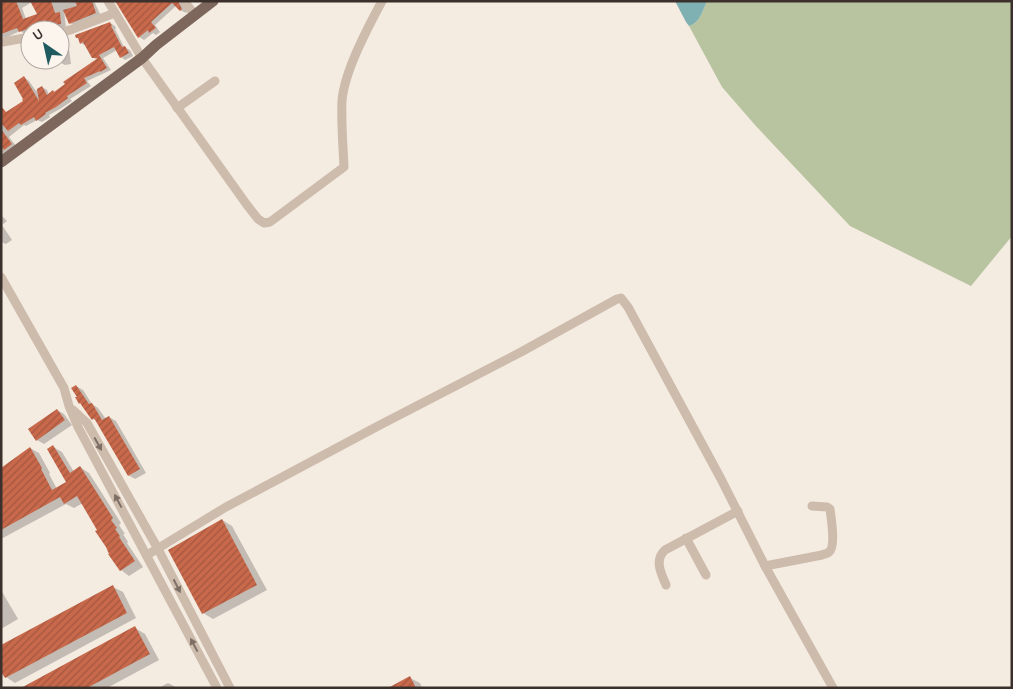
<svg xmlns="http://www.w3.org/2000/svg" width="1013" height="689" viewBox="0 0 1013 689" font-family="Karla,sans-serif">
	<style>
		.green { fill: #b8c4a0 }
		.water { fill: #7fb0b2 }
		.shadow { fill: #0003; fill-rule: evenodd }
		.building { fill: url(#building-hatch) }
		.lines { fill: none; stroke-linecap: round; stroke-linejoin: round }
		.minor { stroke: #cdbbac; stroke-width: 9 }
		.major { stroke: #7d675c; stroke-width: 11 }
		.oneway { fill: #7d6f65 }
	</style>
	<defs>
		<pattern id="building-hatch" width="6" height="6" patternUnits="userSpaceOnUse" patternTransform="scale(1.25)"><rect width="6" height="6" fill="#c8694b"/><path d="M-1 1l2-2M0 6l6-6M5 7l2-2" fill="none" stroke="#a4573f"/></pattern>
	</defs>
	<rect width="100%" height="100%" fill="#f4ebe1"/>
	<path class="green" d="M707 1H1012V236L971 286 850 226 755 125 722 87 689 26C700 23 703 10 707 1Z"/>
	<path class="water" d="M675 1H707C703 10 700 23 689 26L686 22Z"/>
	<g class="shadow">
		<path d="M1 1H94L101 16 76 26 70 23 64 10 66 28 60 30H30V33L25 34 20 31 5 38 1 36ZM32 2 39 15 26 19 22 8Z"/>
		<polygon points="117,1 184,1 183,6 187,12 186,13 180,10 176,6 155,25 160,32 156,35 153,33 144,40 139,37"/>
		<polygon points="110,23 115,26 116,28 115,29 124,47 130,50 133,56 125,60 121,57 117,50 103,58 111,70 87,81 91,86 70,99 72,101 60,109 49,115 50,117 42,122 37,120 26,126 24,125 9,137 16,146 1,157 1,113 7,113 24,102 25,78 29,81 36,91 42,87 47,90 49,95 55,93 97,60 93,57 86,46 81,43"/>
		<polygon points="60,38 68,42 71,64 65,65 59,62"/>
		<polygon points="32,60 44,60 44,64 38,64 33,61"/>
		<polygon points="1,215 7,221 2,225 12,240 6,244 1,242"/>
		<polygon points="76,386 83,390 92,404 98,408 106,419 109,417 116,421 146,473 135,479 128,475 97,421 93,419 78,397"/>
		<polygon points="57,410 64,414 72,425 44,444 37,440"/>
		<polygon points="53,447 62,452 74,472 80,467 89,473 121,523 119,525 125,534 123,534 128,542 127,543 143,567 129,576 121,570 83,503 74,508 66,504 1,539 1,469 30,448 39,453 50,473 49,474 57,489 68,482"/>
		<polygon points="222,520 232,526 267,590 213,619 203,613 169,550"/>
		<polygon points="113,587 123,592 136,618 15,683 6,677"/>
		<polygon points="1,590 18,619 1,629"/>
		<polygon points="135,628 145,634 159,660 107,688 23,688"/>
		<polygon points="410,678 420,683 422,688 391,688"/>
		<polygon points="168,683 177,688 159,688"/>
	</g>
	<g class="building">
		<polygon points="1,1 16,1 23,19 37,14 30,1 51,1 55,13 60,12 61,24 41,29 42,30 27,30 27,29 19,32 17,28 1,34"/>
		<polygon points="75,1 92,1 96,13 69,24 63,10 77,6"/>
		<polygon points="115,1 178,1 182,9 180,11 172,3 151,22 156,28 149,33 148,30 138,38"/>
		<polygon points="110,22 112,26 111,26 122,47 125,46 129,53 120,58 114,47 99,55 107,68 100,72 100,71 84,78 87,83 67,96 68,98 56,107 45,113 46,114 36,121 34,117 21,125 19,123 8,131 1,123 1,106 6,112 23,101 22,100 23,99 14,83 24,76 39,101 37,89 42,86 47,95 53,90 54,92 65,84 63,82 98,58 92,58 83,42 80,44 78,38 76,38 75,35"/>
		<polygon points="1,129 12,144 4,150 1,146"/>
		<polygon points="76,385 89,404 92,403 102,420 109,416 140,469 128,476 94,418 92,420 89,416 80,403 79,404 75,397 77,397 71,388"/>
		<polygon points="57,409 65,420 36,441 28,429"/>
		<polygon points="53,445 70,473 80,466 113,518 111,520 117,528 115,529 120,536 119,537 135,561 120,571 108,554 109,554 106,547 95,531 97,530 77,496 64,504 60,497 1,530 1,468 30,447 42,468 41,469 52,490 66,482 47,449"/>
		<polygon points="222,519 257,585 202,614 168,550"/>
		<polygon points="113,585 127,613 5,678 1,672 1,645"/>
		<polygon points="135,626 150,654 87,688 21,688"/>
		<polygon points="410,676 416,688 388,688"/>
	</g>
	<g class="lines">
		<g class="minor">
			<path d="M108 1 142 58 247 205 258 219 264 223 270 222 344 167C343 146 341 121 342 101 344 72 368 27 382 1"/>
			<polyline points="184,1 195,15"/>
			<polyline points="60,32 70,30 115,13"/>
			<polyline points="3,42 30,37"/>
			<polyline points="177,108 215,81"/>
			<polyline points="1,277 64,388 69,406 78,427 217,688"/>
			<polyline points="73,410 87,423 158,549 230,688"/>
			<polyline points="686,538 706,575"/>
			<polyline points="147,555 226,507 378,426 521,352 617,299 621,298 628,307 721,479 765,566 833,688"/>
			<path d="M765 566 822 555C824 554 827 554 829 552 836 547 831 517 830 509L827 507 812 506"/>
			<path d="M666 585C661 573 654 560 665 550L738 511"/>
		</g>
		<polyline class="major" points="1,162 142,58 156,45 213,1"/>
	</g>
	<defs><path id="oneway-solid" d="M-6-.8H1V-3.2L6.5 0L1 3.2V.8H-6Z" transform="scale(1.25)"/></defs>
	<g class="oneway">
		<use href="#oneway-solid" transform="translate(98 444) rotate(61)"/>
		<use href="#oneway-solid" transform="translate(118 501) rotate(-118)"/>
		<use href="#oneway-solid" transform="translate(177 586) rotate(63)"/>
		<use href="#oneway-solid" transform="translate(194 645) rotate(-118)"/>
	</g>
	<rect width="1013" height="689" fill="none" stroke="#3b302b" stroke-width="5"/>
	<g transform="translate(45 45) rotate(326)"><circle r="24" fill="#fbf5ee" stroke="#aea6a0"/>
	<path d="M0-4L9 19L0 12L-9 19Z" fill="#1f5a5e"/>
	<text y="-8" font-size="14" font-weight="bold" text-anchor="middle" fill="#3b302b">U</text>
	</g>
</svg>
